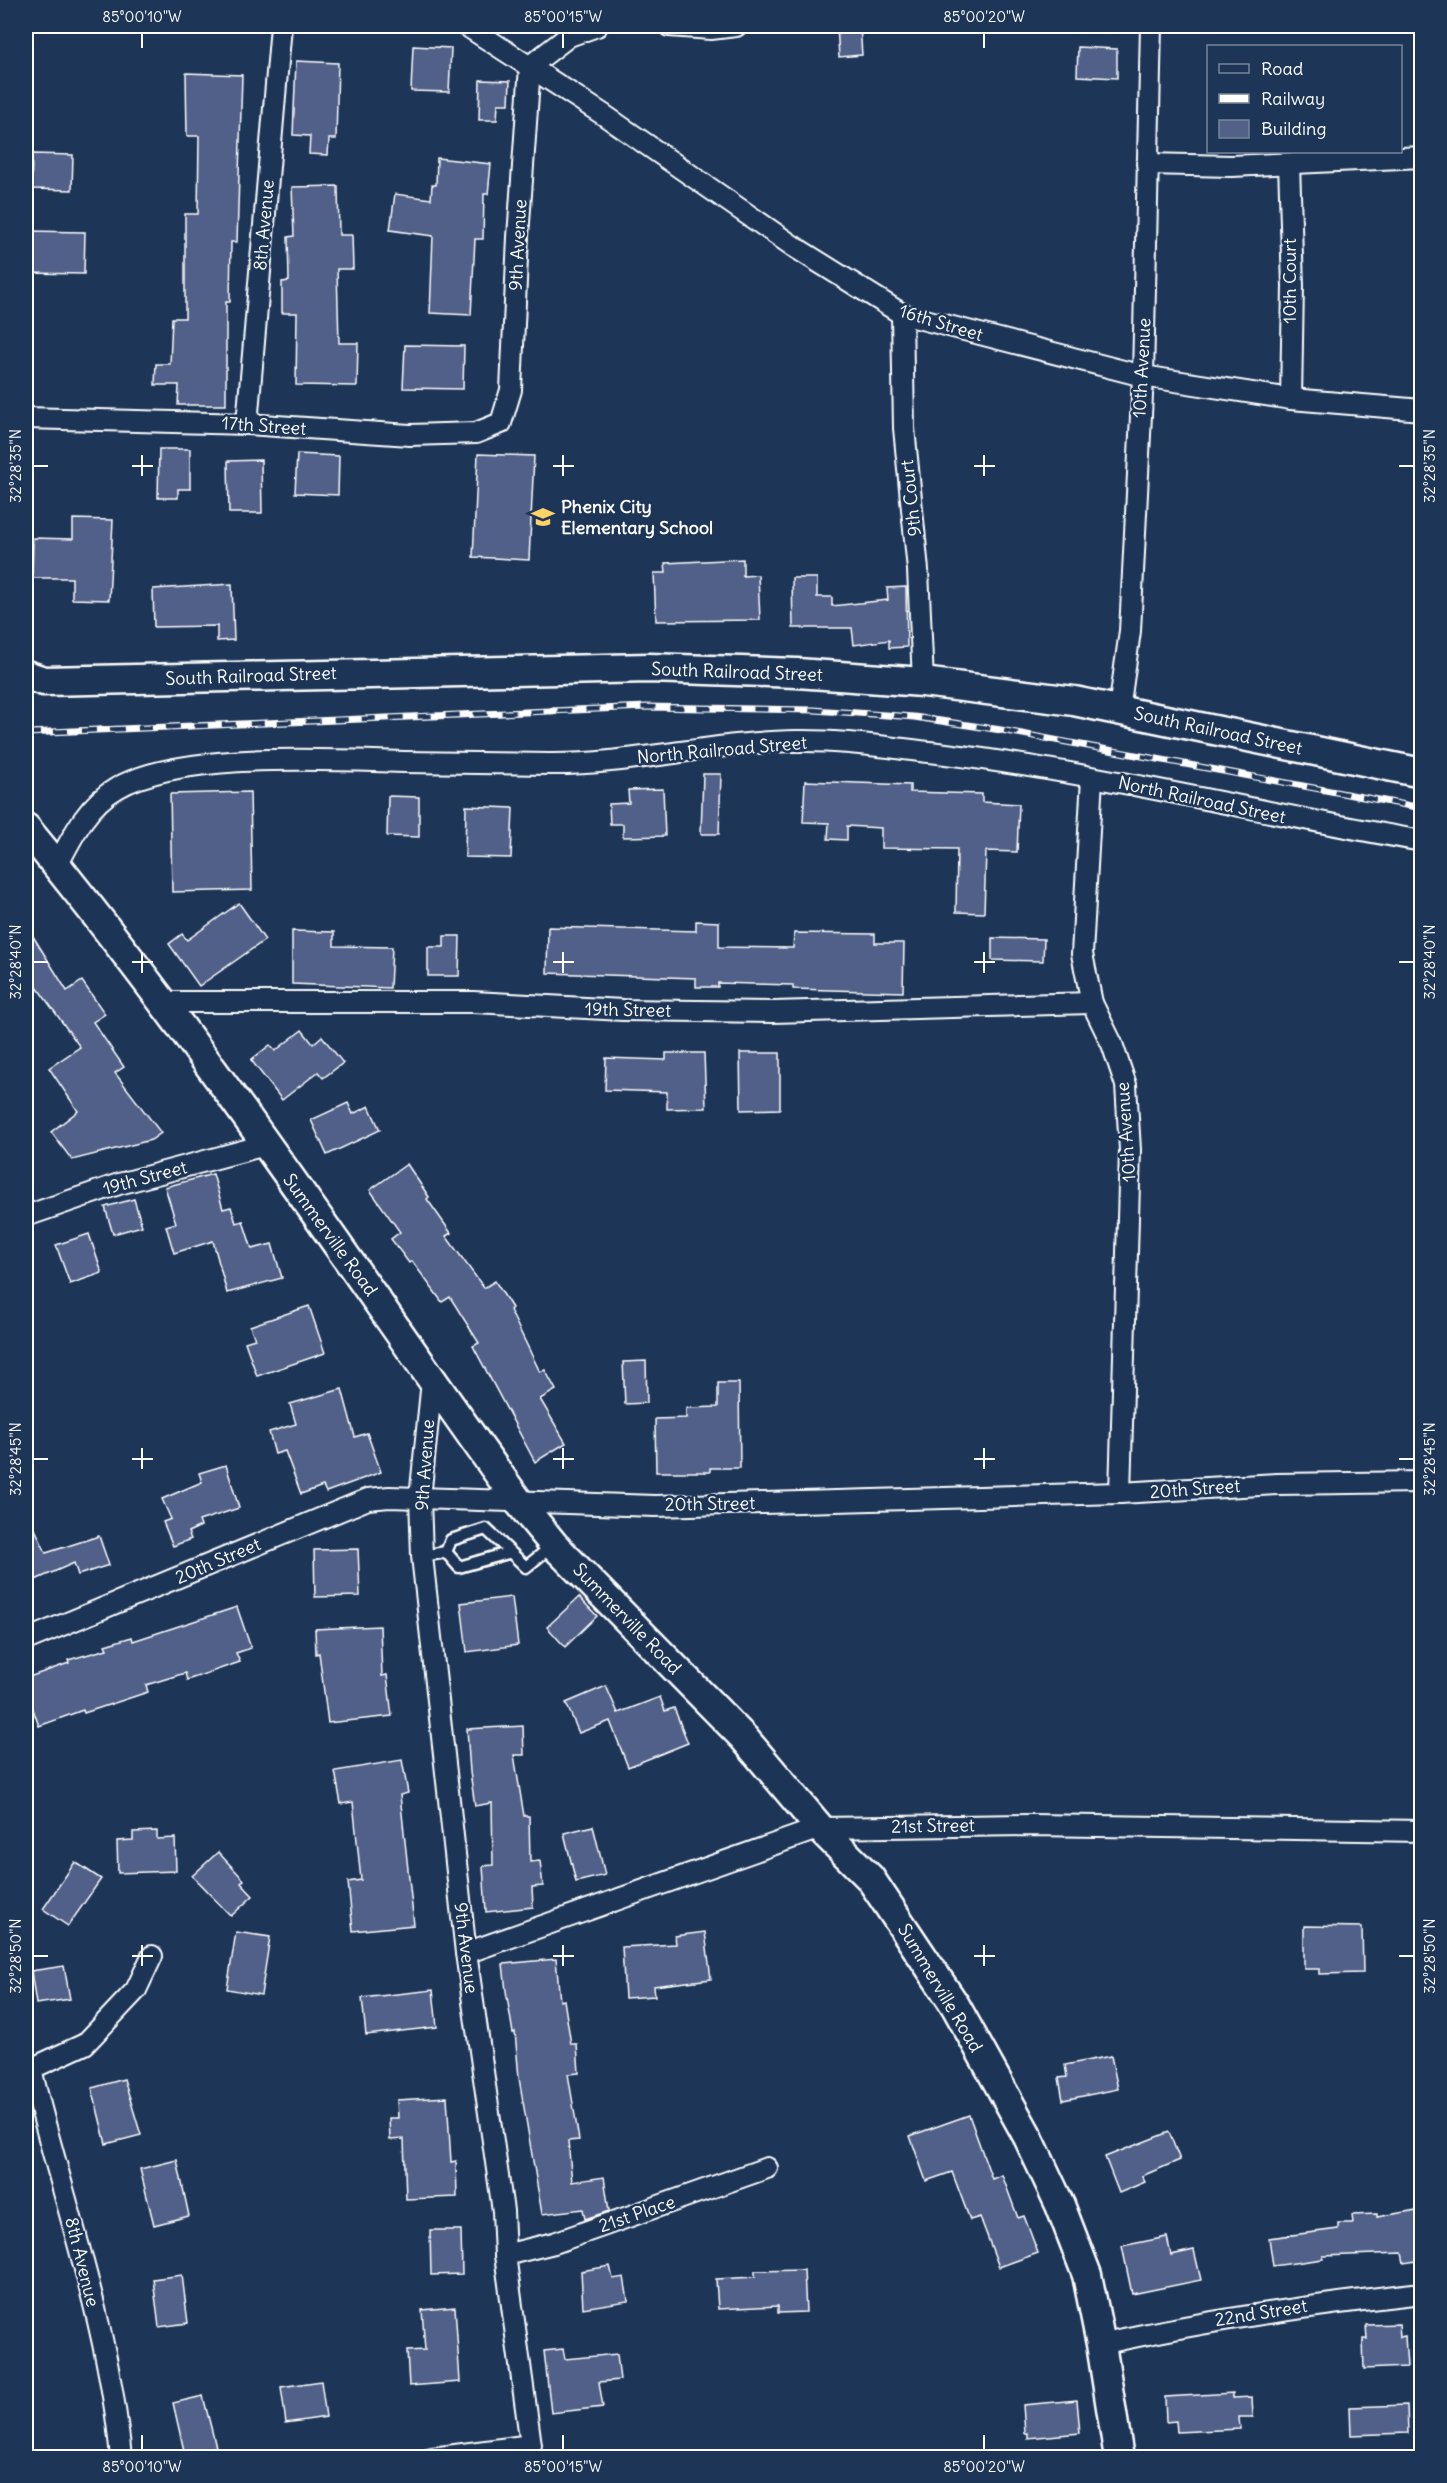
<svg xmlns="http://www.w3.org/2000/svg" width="1447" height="2483" viewBox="0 0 1447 2483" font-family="Delius,sans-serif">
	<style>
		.building { fill: #516188; stroke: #fff; stroke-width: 1.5 }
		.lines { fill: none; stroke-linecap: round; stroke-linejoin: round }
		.lane-casing { stroke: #fff; stroke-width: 15 }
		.street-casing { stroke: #fff; stroke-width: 24 }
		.secondary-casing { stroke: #fff; stroke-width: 33 }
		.lane { stroke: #1d3557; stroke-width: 10 }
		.street { stroke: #1d3557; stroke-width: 20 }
		.secondary { stroke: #1d3557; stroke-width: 28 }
		.rail-casing { stroke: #fff; stroke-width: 7 }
		.rail { stroke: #1d3557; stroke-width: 4.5; stroke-dasharray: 14; stroke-linecap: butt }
		.ticks { fill: none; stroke: #fff; stroke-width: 2 }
		.labels { text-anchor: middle; stroke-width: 5; stroke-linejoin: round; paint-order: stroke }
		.street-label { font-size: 18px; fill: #fff; stroke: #1d3557 }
		.poi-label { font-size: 18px; font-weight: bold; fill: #fff; stroke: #1d3557; text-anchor: start }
		.neatline { fill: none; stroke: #fff; stroke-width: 2 }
		.ticks-label { font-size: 15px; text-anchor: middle; fill: #fff }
	</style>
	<rect width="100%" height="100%" fill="#1d3557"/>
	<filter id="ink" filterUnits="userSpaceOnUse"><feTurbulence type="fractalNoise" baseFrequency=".0167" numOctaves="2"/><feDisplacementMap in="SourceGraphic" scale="12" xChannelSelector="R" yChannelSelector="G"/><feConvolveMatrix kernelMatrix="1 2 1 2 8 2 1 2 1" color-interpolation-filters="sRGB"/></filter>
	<g filter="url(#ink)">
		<g class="building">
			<polygon points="837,26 860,26 862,55 839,57"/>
			<polygon points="413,46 451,48 449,92 411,91"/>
			<polygon points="1078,47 1117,49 1117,78 1077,76"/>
			<polygon points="296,61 338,63 336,139 329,139 328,155 309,154 310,136 293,135"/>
			<polygon points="186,73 242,75 237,242 231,242 230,302 226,302 226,405 178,405 179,385 155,385 156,364 170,364 172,318 185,318 185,214 198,214 199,136 187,136"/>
			<polygon points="480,80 510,81 509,104 498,104 497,120 479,120"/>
			<polygon points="32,154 73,155 72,190 31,189"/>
			<polygon points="437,158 491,164 488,194 484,194 483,239 475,239 471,315 430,313 433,236 390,230 395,194 431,199 432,185 436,185"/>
			<polygon points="338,186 339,235 352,235 353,269 337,269 339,343 358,343 357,386 296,385 297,313 282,313 282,282 289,281 288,237 294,236 292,187"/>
			<polygon points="26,231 85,232 84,274 26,273"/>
			<polygon points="405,345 464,346 463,389 403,388"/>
			<polygon points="159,449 190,449 190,489 178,489 178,498 158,498"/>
			<polygon points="297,454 339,456 338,495 295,493"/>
			<polygon points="478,454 534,456 529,560 473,557"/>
			<polygon points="261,460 262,513 229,513 228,461"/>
			<polygon points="73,519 113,520 109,600 72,599 72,578 32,578 33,538 73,539"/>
			<polygon points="743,559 743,576 758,575 760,620 656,621 654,573 666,573 665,563"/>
			<polygon points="792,578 817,578 817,597 832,597 832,606 888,600 887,588 906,587 907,647 889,648 889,640 854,645 852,628 793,628"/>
			<polygon points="232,584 234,640 217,641 217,626 154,627 153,589"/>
			<polygon points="703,774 721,774 719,834 701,834"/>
			<polygon points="805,781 910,785 910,792 982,794 982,802 1019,804 1017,852 986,851 984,913 956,912 957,849 881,848 881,828 847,826 847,840 828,839 829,823 803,822"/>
			<polygon points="663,789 665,836 623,837 623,824 610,824 609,804 629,803 628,790"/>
			<polygon points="250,792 252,890 172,892 170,794"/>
			<polygon points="388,796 419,797 419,837 387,836"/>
			<polygon points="466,806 513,808 511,858 465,857"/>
			<polygon points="239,903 265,940 199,986 169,944 182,934 187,940"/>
			<polygon points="696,921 719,922 719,947 793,948 794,933 875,934 875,943 904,943 903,992 793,989 793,985 718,983 718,987 696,987 696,978 547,973 548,927 696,931"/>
			<polygon points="26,925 67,991 82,981 105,1014 93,1022 124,1067 115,1073 161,1133 151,1140 72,1160 51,1132 78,1111 49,1068 80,1047 34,983 26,988"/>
			<polygon points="292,931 334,932 334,946 392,947 390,988 292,984"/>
			<polygon points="444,936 460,936 459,976 428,976 428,947 444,947"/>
			<polygon points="992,938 1044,939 1043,961 992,960"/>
			<polygon points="302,1030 313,1044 322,1036 343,1063 323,1078 318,1072 282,1100 251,1060 270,1045 275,1051"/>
			<polygon points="666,1053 704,1053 706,1108 667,1109 667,1092 605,1090 606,1058 666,1060"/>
			<polygon points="740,1053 780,1053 780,1109 741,1110"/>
			<polygon points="348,1103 353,1114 369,1106 380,1130 327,1155 311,1120"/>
			<polygon points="407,1164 429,1197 427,1199 451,1233 446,1236 484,1288 495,1281 512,1308 510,1310 540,1372 545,1370 556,1390 540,1399 566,1443 535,1462 473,1346 479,1343 450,1297 442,1302 412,1261 409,1263 391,1239 400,1232 370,1190"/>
			<polygon points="213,1174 223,1209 231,1207 236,1223 243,1221 252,1249 272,1244 282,1278 227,1293 213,1241 174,1253 166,1226 176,1223 165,1187"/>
			<polygon points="134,1199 142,1226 113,1234 105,1207"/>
			<polygon points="89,1234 102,1273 70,1284 56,1245"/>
			<polygon points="309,1306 325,1353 257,1376 245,1342 255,1339 250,1326"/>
			<polygon points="646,1361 647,1403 625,1404 623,1362"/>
			<polygon points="718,1383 739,1383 740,1468 710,1468 710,1472 656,1472 655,1419 686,1418 686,1408 718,1407"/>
			<polygon points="342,1389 355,1437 367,1433 381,1472 326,1492 323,1486 301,1494 285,1451 275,1454 269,1432 296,1424 290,1404"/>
			<polygon points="226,1465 239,1508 199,1521 201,1526 188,1532 191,1539 173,1546 163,1522 171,1519 162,1499 202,1482 199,1473"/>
			<polygon points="26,1509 46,1553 99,1536 109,1565 78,1575 74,1563 26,1584"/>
			<polygon points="358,1549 360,1596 315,1597 314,1550"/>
			<polygon points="512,1597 518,1645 467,1652 461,1603"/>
			<polygon points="579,1597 597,1616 565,1647 547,1627"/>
			<polygon points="237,1607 251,1648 236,1653 240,1662 187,1680 185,1673 146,1685 148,1692 84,1713 83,1710 39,1726 26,1690 26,1678 69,1663 68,1660 107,1649 105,1645 132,1637 133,1641"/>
			<polygon points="380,1626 382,1676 387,1675 392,1716 328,1723 319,1653 316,1654 315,1629"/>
			<polygon points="606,1686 618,1713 660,1697 665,1711 674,1708 688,1743 628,1767 610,1721 579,1733 566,1703"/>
			<polygon points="523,1726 524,1755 514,1755 524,1816 529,1816 530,1862 540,1861 543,1886 532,1887 533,1907 486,1912 483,1866 493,1865 492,1803 475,1806 470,1772 467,1729"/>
			<polygon points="402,1760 408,1793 400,1795 414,1925 353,1931 348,1882 361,1880 353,1802 341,1804 335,1771"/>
			<polygon points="593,1826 605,1875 576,1882 564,1833"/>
			<polygon points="157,1831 157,1839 175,1838 176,1871 118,1873 117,1841 133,1840 133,1832"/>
			<polygon points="218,1852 244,1880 241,1883 253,1896 231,1916 192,1876"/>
			<polygon points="75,1862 101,1879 68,1926 43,1909"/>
			<polygon points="1304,1926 1362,1927 1363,1973 1319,1974 1319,1969 1304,1969"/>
			<polygon points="236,1932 270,1937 261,1995 227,1989"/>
			<polygon points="705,1932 711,1979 654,1986 655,1996 625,1998 622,1947 676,1944 675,1936"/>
			<polygon points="556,1959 560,2001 564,2000 571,2044 577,2044 579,2073 568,2074 579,2140 568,2141 572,2182 604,2177 609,2211 585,2219 583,2209 542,2214 519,2078 515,2032 513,2033 506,1991 503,1964"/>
			<polygon points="64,1966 70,1999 36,2004 31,1971"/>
			<polygon points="433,1990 437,2027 366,2035 362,1998"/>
			<polygon points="1111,2056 1118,2089 1063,2100 1059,2078 1067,2077 1065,2065"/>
			<polygon points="124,2079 141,2135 106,2144 92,2088"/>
			<polygon points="447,2097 451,2162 456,2161 457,2197 406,2199 404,2139 390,2140 389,2118 398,2118 397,2100"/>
			<polygon points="969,2115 992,2179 1002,2175 1018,2218 1024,2216 1038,2253 999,2267 980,2217 970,2220 952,2172 926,2181 910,2136"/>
			<polygon points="1169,2132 1180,2160 1142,2176 1145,2182 1119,2193 1105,2157"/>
			<polygon points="177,2160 189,2216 154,2225 140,2169"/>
			<polygon points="1422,2209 1422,2260 1404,2263 1402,2253 1323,2256 1323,2259 1273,2266 1269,2238 1338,2229 1338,2223 1353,2223 1352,2215 1377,2214 1377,2217"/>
			<polygon points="430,2230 461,2230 462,2274 431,2275"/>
			<polygon points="1167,2237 1171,2255 1194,2250 1201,2280 1132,2294 1122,2246"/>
			<polygon points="610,2266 613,2279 624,2277 628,2301 583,2308 581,2271"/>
			<polygon points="804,2270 806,2312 778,2313 778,2306 718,2309 716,2279 755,2277 755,2271"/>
			<polygon points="182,2275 188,2323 159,2327 153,2279"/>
			<polygon points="455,2307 460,2382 409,2386 407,2351 425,2350 422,2310"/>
			<polygon points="1399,2324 1400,2337 1405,2336 1407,2367 1364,2369 1363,2339 1367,2339 1366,2325"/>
			<polygon points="563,2349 565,2359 617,2354 620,2380 599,2382 603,2407 551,2413 544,2351"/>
			<polygon points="321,2381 326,2417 286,2423 281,2387"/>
			<polygon points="1233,2393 1233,2398 1252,2397 1253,2417 1239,2417 1240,2429 1177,2432 1176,2421 1166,2422 1165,2397"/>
			<polygon points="203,2396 216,2447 185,2455 173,2403"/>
			<polygon points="1077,2400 1080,2433 1028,2438 1028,2433 1025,2433 1023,2405"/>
			<polygon points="1407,2405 1408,2433 1351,2435 1350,2407"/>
		</g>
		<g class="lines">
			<g class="lane-casing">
				<g id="lane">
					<polyline points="446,1552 451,1540 486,1529 526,1567 552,1546"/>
					<polyline points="422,1556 446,1552 459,1567 508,1553"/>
				</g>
			</g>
			<g class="street-casing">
				<g id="street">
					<polyline points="467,26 604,115 793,246 902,314 1143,376 1291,399 1422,410"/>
					<polyline points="669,26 711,29 736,26"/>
					<polyline points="1147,164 1232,166 1422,157"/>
					<polyline points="1289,164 1293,286 1291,399"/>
					<polyline points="902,314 904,428 918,570 923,682"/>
					<polyline points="26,418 247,424 410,435 476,433 501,423 511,390 518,237 530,66 569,36 597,26"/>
					<polyline points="247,424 281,26"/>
					<polyline points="1119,710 1130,631 1143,376 1151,26"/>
					<polyline points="1092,778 1082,954 1092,1003 1112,1044 1126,1085 1130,1150 1120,1493"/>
					<path d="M57 866C72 837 87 805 117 788 181 751 330 760 405 762 453 763 500 763 548 764 631 765 713 742 796 741 843 740 891 748 938 753 1100 773 1260 813 1422 841"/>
					<polyline points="164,1002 473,1002 623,1010 773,1012 1092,1003"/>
					<polyline points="26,1216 119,1184 265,1145"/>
					<polyline points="26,1640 368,1499 389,1497 655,1506 1120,1493 1277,1484 1422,1482"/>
					<polyline points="466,1953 820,1828 1032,1825 1422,1831"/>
					<path d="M31 2069C62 2198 109 2325 121 2458"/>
					<polyline points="26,2071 85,2044 136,1990 152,1956"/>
					<polyline points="505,2255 554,2243 767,2168"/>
					<path d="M1101 2344C1207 2320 1314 2305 1422 2293"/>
					<polyline points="432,2458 531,2445 505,2255 503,2211 466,1953 422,1556 420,1498 432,1381"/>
				</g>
			</g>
			<g class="secondary-casing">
				<g id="secondary">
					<polyline points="26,675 44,681 649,668 797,673 923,682 1074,701 1422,773"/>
					<path d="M26 828C203 1042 356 1275 518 1501L554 1545 744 1738 820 1828 870 1878 955 2005 1028 2137 1060 2205 1087 2275 1101 2344 1119 2458"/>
				</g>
			</g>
			<use href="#lane" class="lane"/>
			<use href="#street" class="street"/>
			<use href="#secondary" class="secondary"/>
			<g class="rail-casing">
				<polyline id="rail" points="26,733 647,707 814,710 914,717 1001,730 1422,808"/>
			</g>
			<use href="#rail" class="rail"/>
		</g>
	</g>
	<path class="ticks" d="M142 33V48M563 33V48M984 33V48M142 455V476M563 455V476M984 455V476M33 466H48M132 466H153M553 466H574M974 466H995M1399 466H1414M142 952V973M563 952V973M984 952V973M33 962H48M132 962H153M553 962H574M974 962H995M1399 962H1414M142 1448V1469M563 1448V1469M984 1448V1469M33 1459H48M132 1459H153M553 1459H574M974 1459H995M1399 1459H1414M142 1945V1966M563 1945V1966M984 1945V1966M33 1956H48M132 1956H153M553 1956H574M974 1956H995M1399 1956H1414M142 2435V2450M563 2435V2450M984 2435V2450"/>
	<defs>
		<g id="school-bare" transform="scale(1.8)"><path d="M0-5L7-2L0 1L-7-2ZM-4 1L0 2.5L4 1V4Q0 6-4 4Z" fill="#ffd166" stroke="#1d3557" stroke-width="2.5" paint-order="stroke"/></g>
	</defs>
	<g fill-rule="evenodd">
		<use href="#school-bare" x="543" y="517"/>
	</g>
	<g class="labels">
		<g class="street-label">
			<text transform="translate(264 225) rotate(-85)" y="6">8th Avenue</text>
			<text transform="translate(518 245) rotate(-87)" y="6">9th Avenue</text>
			<text transform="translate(1290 281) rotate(-90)" y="6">10th Court</text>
			<text transform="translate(941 323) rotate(17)" y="6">16th Street</text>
			<text transform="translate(1142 368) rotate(-87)" y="6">10th Avenue</text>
			<text transform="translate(264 426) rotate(4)" y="6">17th Street</text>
			<text transform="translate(911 498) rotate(-96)" y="6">9th Court</text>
			<text transform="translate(737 672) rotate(2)" y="6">South Railroad Street</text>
			<text transform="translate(251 676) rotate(-2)" y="6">South Railroad Street</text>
			<text transform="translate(1218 731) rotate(12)" y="6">South Railroad Street</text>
			<text transform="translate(722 750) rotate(-5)" y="6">North Railroad Street</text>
			<text transform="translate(1202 800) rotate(12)" y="6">North Railroad Street</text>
			<text transform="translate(628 1010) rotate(1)" y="6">19th Street</text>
			<text transform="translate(1126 1132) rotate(-94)" y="6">10th Avenue</text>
			<text transform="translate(145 1178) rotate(-15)" y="6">19th Street</text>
			<text transform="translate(330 1235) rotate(54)" y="6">Summerville Road</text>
			<text transform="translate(425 1465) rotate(-86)" y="6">9th Avenue</text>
			<text transform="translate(1195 1489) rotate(-4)" y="6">20th Street</text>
			<text transform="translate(710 1504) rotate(-1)" y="6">20th Street</text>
			<text transform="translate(218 1561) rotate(-23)" y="6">20th Street</text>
			<text transform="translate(627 1619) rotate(46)" y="6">Summerville Road</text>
			<text transform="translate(933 1826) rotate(-1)" y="6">21st Street</text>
			<text transform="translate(466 1948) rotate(83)" y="6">9th Avenue</text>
			<text transform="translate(940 1988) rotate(59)" y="6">Summerville Road</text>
			<text transform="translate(637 2214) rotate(-19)" y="6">21st Place</text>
			<text transform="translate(82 2262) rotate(76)" y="6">8th Avenue</text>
			<text transform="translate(1261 2313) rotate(-9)" y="6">22nd Street</text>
		</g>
		<g class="poi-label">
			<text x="561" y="513">Phenix City<tspan x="561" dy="21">Elementary School</tspan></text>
		</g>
	</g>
	<rect width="1447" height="2483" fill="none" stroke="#1d3557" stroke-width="66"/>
	<rect x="1207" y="45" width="195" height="108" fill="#1d3557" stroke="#77869a" stroke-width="1.5"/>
	<rect x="1219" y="64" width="30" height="9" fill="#1d3557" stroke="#77869a" stroke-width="1.5"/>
	<text x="1261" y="75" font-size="18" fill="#ffffff">Road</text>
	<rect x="1219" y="94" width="30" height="9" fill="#ffffff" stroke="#77869a" stroke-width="1.5"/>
	<text x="1261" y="105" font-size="18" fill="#ffffff">Railway</text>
	<rect x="1219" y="120" width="30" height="18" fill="#516188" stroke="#77869a" stroke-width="1.5"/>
	<text x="1261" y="135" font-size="18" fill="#ffffff">Building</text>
	<rect x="33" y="33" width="1381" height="2417" class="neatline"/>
	<g class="ticks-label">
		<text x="142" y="22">85°00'10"W</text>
		<text x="563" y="22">85°00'15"W</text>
		<text x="984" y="22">85°00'20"W</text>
		<text transform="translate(1430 466) rotate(-90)" y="5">32°28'35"N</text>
		<text transform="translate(16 466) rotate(-90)" y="5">32°28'35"N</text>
		<text transform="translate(16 962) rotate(-90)" y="5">32°28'40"N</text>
		<text transform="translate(1430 962) rotate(-90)" y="5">32°28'40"N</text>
		<text transform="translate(16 1459) rotate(-90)" y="5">32°28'45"N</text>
		<text transform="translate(1430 1459) rotate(-90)" y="5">32°28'45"N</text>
		<text transform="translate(16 1956) rotate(-90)" y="5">32°28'50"N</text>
		<text transform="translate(1430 1956) rotate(-90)" y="5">32°28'50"N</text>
		<text x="142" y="2472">85°00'10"W</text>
		<text x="563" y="2472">85°00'15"W</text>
		<text x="984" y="2472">85°00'20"W</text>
	</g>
</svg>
